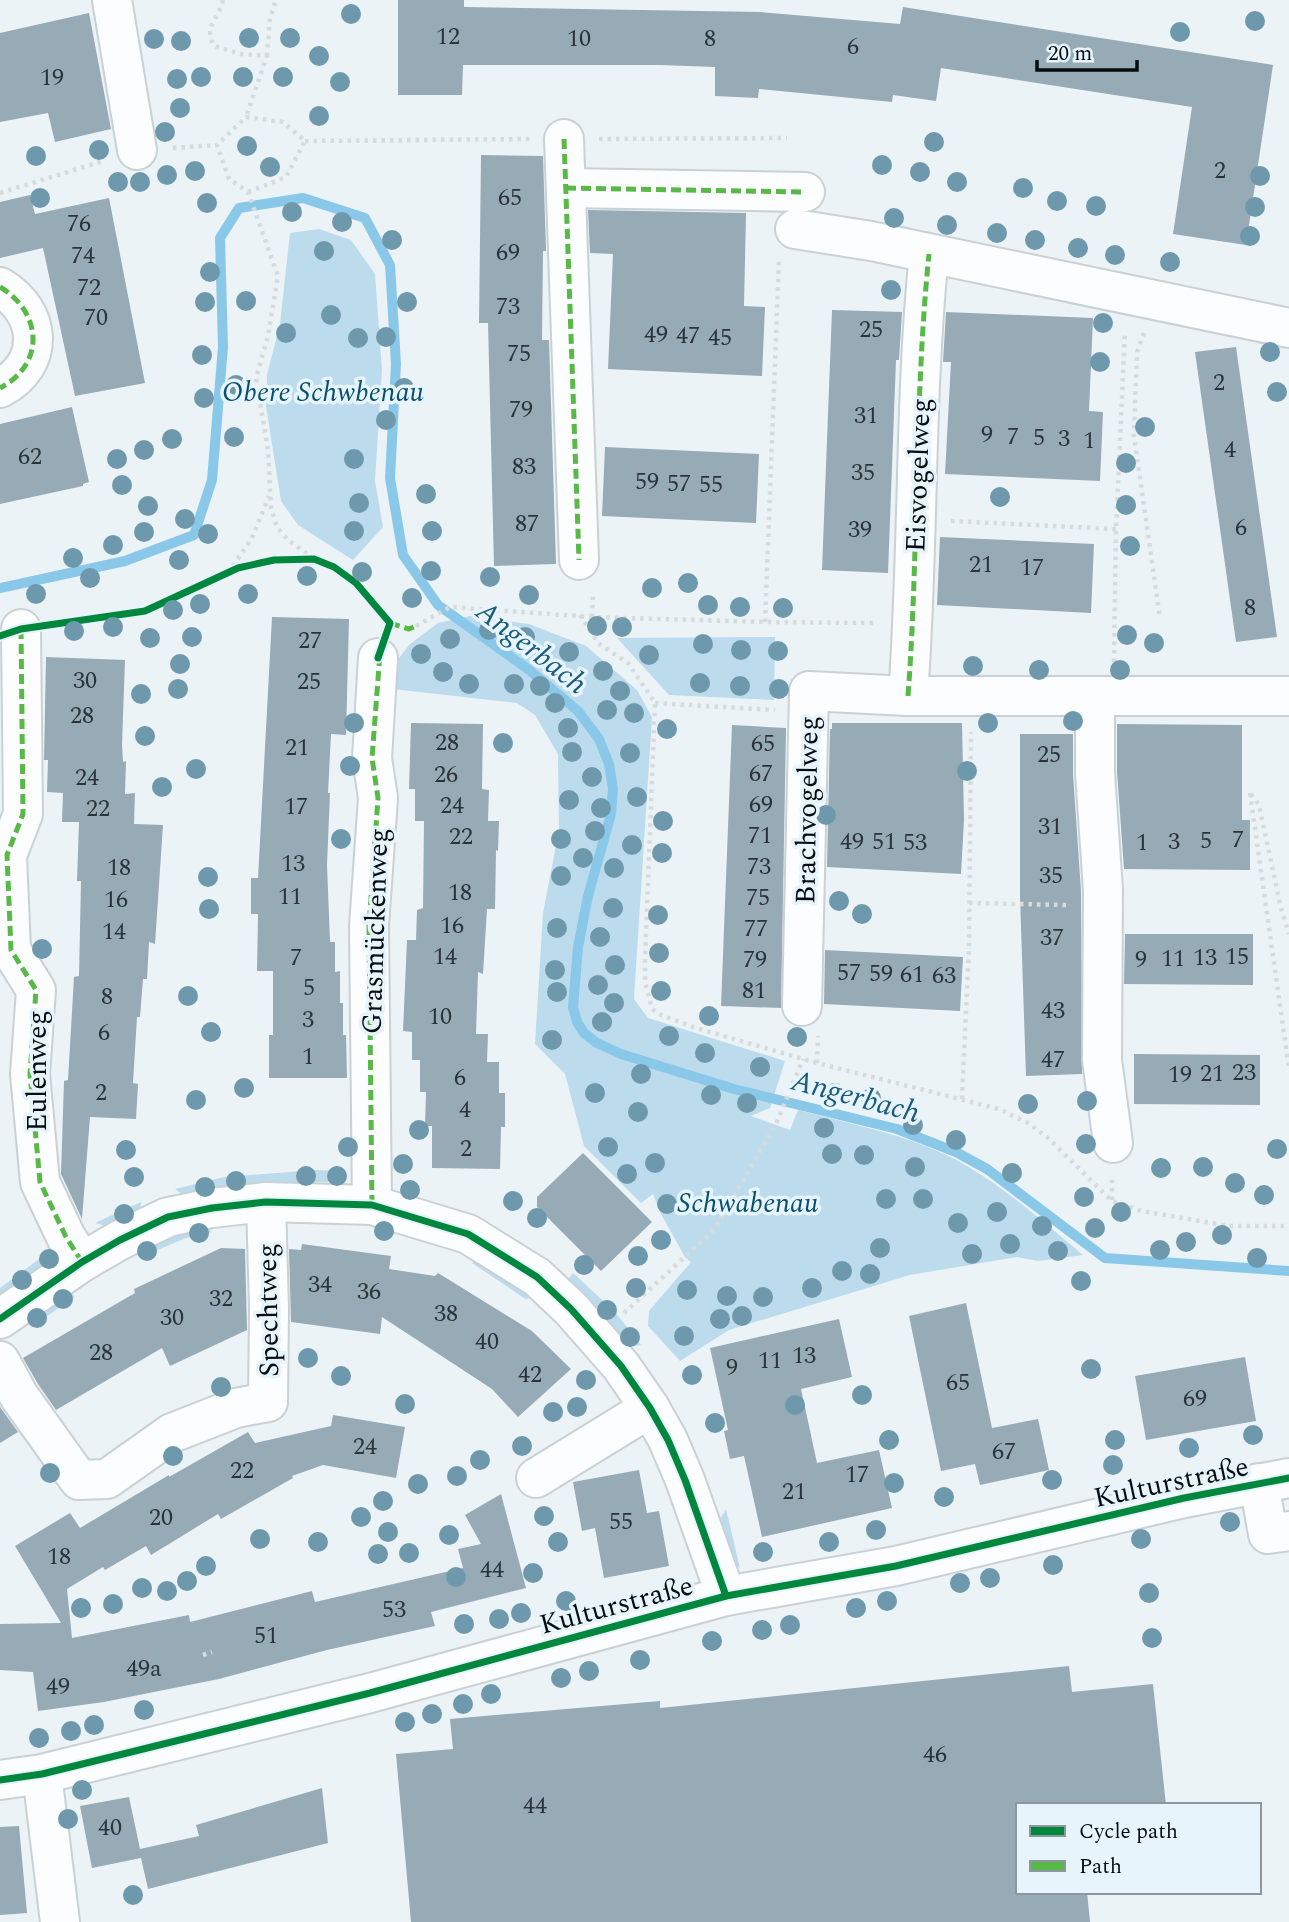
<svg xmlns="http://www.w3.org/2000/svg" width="1289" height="1922" viewBox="0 0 1289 1922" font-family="Spectral,serif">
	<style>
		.green { fill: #bcdbed }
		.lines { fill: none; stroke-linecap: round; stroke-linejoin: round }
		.stream { stroke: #8ac8ea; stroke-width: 10 }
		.building { fill: #96abb6 }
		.minor-casing { stroke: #cad1d5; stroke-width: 42 }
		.path { stroke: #d8dbdd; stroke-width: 4.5; stroke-dasharray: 3.5 5; stroke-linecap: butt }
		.minor { stroke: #fcfdfe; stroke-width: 38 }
		.quiet { stroke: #58b947; stroke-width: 5; stroke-dasharray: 10 5; stroke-linecap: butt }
		.cycleway-casing { stroke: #e7f4fc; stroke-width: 11 }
		.cycleway { stroke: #00873e; stroke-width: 7 }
		.tree { fill: #6e99ac }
		.labels { text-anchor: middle; stroke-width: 7; stroke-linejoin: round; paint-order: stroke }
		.number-label { font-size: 24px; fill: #2a343a }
		.park-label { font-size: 28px; font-style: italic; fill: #07506e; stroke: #e7f4fc }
		.street-label { font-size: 28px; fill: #060d11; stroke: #e7f4fc }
		.water-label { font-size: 30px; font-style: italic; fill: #1a5c7b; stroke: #e7f4fc }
	</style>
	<rect width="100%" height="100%" fill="#ecf3f7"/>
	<g class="green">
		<polygon points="319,229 351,240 375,274 382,370 375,481 383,527 353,560 298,525 281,501 266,406 267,375 280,324 290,233"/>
		<path d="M470 616 529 624 586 646 637 690 652 717 634 999 648 1018 785 1061 770 1108 751 1116 790 1130 798 1110C854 1125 916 1136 967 1166 1009 1191 1046 1224 1083 1255L1038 1261 1017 1257 910 1275 729 1330 680 1361 648 1326 649 1311 691 1262 685 1257 661 1214 653 1194 641 1203 584 1146 565 1074 535 1044 543 913 559 830 558 754 535 715 517 703 393 689 399 658 410 644 438 623Z"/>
		<polygon points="775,637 774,700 669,695 617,638"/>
		<polygon points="316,1170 343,1171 338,1182 254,1183 185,1196 175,1189 224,1177"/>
		<polygon points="141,1202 140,1212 110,1227 95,1223"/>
		<polygon points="204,1225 212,1232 186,1238 141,1257 141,1249 153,1242"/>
		<polygon points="54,1248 55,1260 0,1299 0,1288"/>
		<polygon points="479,1257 532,1291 527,1300 472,1263"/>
		<polygon points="573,1273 615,1312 641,1345 632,1346 568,1279"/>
		<polygon points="67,1290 75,1297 31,1327 28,1317"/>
		<polygon points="726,1509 740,1568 734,1563 719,1521"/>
	</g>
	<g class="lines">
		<polyline class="stream" points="0,588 125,561 194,535 212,480 223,347 220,238 239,208 303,198 365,218 390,265 396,364 390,478 403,555 438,605 528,669 578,711 599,739 609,764 613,789 611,814 588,896 578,947 573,1007 577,1022 584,1033 597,1043 621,1054 734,1089 897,1129 956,1152 987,1169 1105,1258 1289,1271"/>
	</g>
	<g class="building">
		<polygon points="398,0 464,0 464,7 760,12 900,24 903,7 1273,65 1246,245 1173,234 1192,107 941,68 936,101 893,95 892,102 759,89 758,98 715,96 715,67 660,65 463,65 462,95 398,95"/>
		<polygon points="89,13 111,129 55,142 48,113 0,122 0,33"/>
		<polygon points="481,155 543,156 546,251 543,251 542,340 549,340 556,564 494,566 488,323 479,323"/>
		<polygon points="30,195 35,214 109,198 145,383 75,396 43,248 0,258 0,202"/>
		<polygon points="588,210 746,213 744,306 765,307 762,376 608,369 613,254 590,253"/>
		<polygon points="832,310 902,312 899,360 896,360 888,573 822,570"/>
		<polygon points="946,312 1093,318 1089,411 1103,412 1100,481 945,474 951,362 943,362"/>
		<polygon points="1236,347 1277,637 1236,642 1195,352"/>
		<polygon points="72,407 89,482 83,484 83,486 0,504 0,424"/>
		<polygon points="605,447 759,454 756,523 602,516"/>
		<polygon points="940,537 1094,544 1091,613 937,605"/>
		<polygon points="272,617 349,619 346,735 331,734 328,793 330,793 327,865 330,942 335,942 335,972 340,971 340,1003 343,1003 343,1035 346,1035 347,1078 269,1078 269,1035 273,1035 273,971 257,971 258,914 251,914 251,878 258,878"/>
		<polygon points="46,657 125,660 122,745 123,762 126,761 125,794 135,793 134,824 163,825 155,944 149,942 147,979 143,979 140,1017 137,1017 133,1083 138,1084 136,1119 90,1117 82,1219 61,1174 64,1081 68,1080 74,977 79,976 81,881 77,881 79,822 62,822 63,793 47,792 48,760 44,760"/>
		<polygon points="411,723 483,724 482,789 489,790 488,821 499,821 498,851 496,850 495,909 487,909 483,974 478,972 476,1034 488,1034 487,1062 499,1062 499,1093 505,1093 505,1127 501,1127 500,1169 432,1168 432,1126 425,1126 426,1092 420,1092 420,1060 412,1060 412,1032 403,1031 407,940 416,940 417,910 423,908 424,821 415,821 415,789 409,789"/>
		<polygon points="832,723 962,723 964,820 961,874 827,867 830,729 832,729"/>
		<polygon points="1117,724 1242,725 1242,820 1250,820 1250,870 1124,869 1117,772"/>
		<polygon points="732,725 786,728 781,1008 721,1006"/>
		<polygon points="1020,734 1073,734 1073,774 1081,891 1082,1074 1026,1076 1020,897"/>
		<polygon points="1125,934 1253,934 1253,985 1124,984"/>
		<polygon points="825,950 963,957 960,1011 824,1004"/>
		<polygon points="1134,1054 1260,1055 1260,1105 1134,1104"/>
		<polygon points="583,1153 652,1222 601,1271 537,1207 537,1197"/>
		<polygon points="302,1244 391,1256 389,1269 435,1276 438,1273 532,1331 571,1369 518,1417 492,1389 382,1317 380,1334 291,1322 289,1249 301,1250"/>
		<polygon points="221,1248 245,1249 247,1330 170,1366 162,1348 56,1410 38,1384 23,1358 135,1293 134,1289"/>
		<polygon points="966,1303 992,1428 1038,1419 1049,1470 980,1485 975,1464 941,1471 909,1316"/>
		<polygon points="839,1319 852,1377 801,1389 817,1463 879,1450 892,1508 762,1537 744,1456 730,1459 724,1431 728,1430 710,1348"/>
		<polygon points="1245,1357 1256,1421 1146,1440 1135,1376"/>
		<polygon points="0,1407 18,1432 0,1443"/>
		<polygon points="333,1415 405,1427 396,1478 323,1465 292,1476 293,1478 221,1519 218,1514 151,1555 146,1546 105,1570 103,1567 67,1589 72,1638 189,1615 190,1622 312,1591 315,1602 463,1568 458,1549 481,1544 465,1515 501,1494 526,1588 431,1612 435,1626 327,1650 219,1679 104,1702 38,1711 33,1672 0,1670 0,1624 61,1623 15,1546 70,1513 80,1528 169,1475 169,1477 248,1432 255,1443 331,1426"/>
		<polygon points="639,1470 647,1513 659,1511 669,1566 604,1578 595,1528 582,1531 573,1482"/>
		<polygon points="1069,1666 1072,1692 1153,1684 1166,1805 1018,1805 1018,1892 1087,1892 1090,1922 411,1922 396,1754 453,1749 450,1719 660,1701 660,1708"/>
		<polygon points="322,1788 328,1843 148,1889 141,1858 92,1868 80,1806 129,1797 140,1849 199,1836 196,1825"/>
		<polygon points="19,1826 27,1913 0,1915 0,1827"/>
	</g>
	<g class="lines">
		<g class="minor-casing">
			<g id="minor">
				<polyline points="112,0 137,150"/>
				<polyline points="564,139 579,560"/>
				<polyline points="566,188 805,192"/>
				<polyline points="795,229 871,241 1289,328"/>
				<path d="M0 287C42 312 46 364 0 388"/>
				<polyline points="21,629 23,814 7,855 11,950 36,990 30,1074 40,1182 66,1237 82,1262"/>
				<path d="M908 696C919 549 914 401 929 254"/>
				<polyline points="1095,697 1095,773 1103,890 1102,1060 1113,1143"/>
				<polyline points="802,1006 809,691 908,696 1289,696"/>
				<polyline points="372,1205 369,926 378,798 372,758 378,658"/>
				<polyline points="0,1319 82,1262 120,1240 168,1217 212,1208 266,1202 372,1205 468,1234 537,1277 571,1309 621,1366 650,1408 668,1440 685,1480 726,1596"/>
				<polyline points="0,1361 19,1396 79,1480 107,1479 172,1433 236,1408 268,1402 269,1309 266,1202"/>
				<polyline points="536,1478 650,1408"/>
				<polyline points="1259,1483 1268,1534 1289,1531"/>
				<polyline points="42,1774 60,1922"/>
				<polyline points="0,1780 42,1774 370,1693 726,1596 896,1566 1184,1498 1289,1478"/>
			</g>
		</g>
		<g class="path">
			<path d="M223 0C219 20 203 25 214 46L241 54 267 56 246 117"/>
			<polyline points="267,56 270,18 276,0"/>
			<polyline points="599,139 787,138"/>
			<polyline points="305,141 531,139"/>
			<polyline points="173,148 217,145"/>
			<polyline points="248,192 286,177 305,141 283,122 246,117 217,145 229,179 248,192 278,276 268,336 256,378 268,450 271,508 277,527 288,540 314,559"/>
			<polyline points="0,193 103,161"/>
			<polyline points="1144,333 1137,352 1134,436 1160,618"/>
			<polyline points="951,521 1116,529"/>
			<polyline points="228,573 252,538 269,496"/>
			<polyline points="580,615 598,643 628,663 655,703 645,960 645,982 652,1009 661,1015 696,1028 817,1063 999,1109 1028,1123 1048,1138 1112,1201 1142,1211 1229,1226 1289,1226"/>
			<polyline points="592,617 593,592"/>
			<polyline points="765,622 779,259"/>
			<polyline points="416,626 450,607 592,617 765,622 878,623"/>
			<polyline points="1114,662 1116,529 1125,331"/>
			<polyline points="655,703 775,710"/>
			<polyline points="1250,793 1289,1069"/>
			<polyline points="1251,794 1259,805 1281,908 1289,934"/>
			<polyline points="969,903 1066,905"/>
			<polyline points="817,1063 818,1036"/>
			<polyline points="962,1099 969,946 971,732"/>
			<polyline points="1112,1200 1112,1177"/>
			<polyline points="624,1313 715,1229 776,1124 803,1059"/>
			<polyline points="203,1655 212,1652"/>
		</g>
		<use href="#minor" class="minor"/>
		<g class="quiet">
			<polyline points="564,139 579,560"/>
			<polyline points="566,188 805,192"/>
			<path d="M0 287C42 312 46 364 0 388"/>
			<polyline points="390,623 409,629 416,626"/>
			<polyline points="21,629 23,814 7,855 11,950 36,990 30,1074 40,1182 66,1237 82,1262"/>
			<path d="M908 696C919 549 914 401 929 254"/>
			<polyline points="372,1205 369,926 378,798 372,758 380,653"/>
		</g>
		<g class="cycleway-casing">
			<g id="cycleway">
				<polyline points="0,636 21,629 145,611 238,568 274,560 314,559 334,567 356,583 390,623 378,658"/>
				<polyline points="0,1319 82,1262 120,1240 168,1217 212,1208 266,1202 372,1205 468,1234 537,1277 571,1309 621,1366 650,1408 668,1440 685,1480 726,1596"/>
				<polyline points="0,1780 42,1774 370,1693 726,1596 896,1566 1184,1498 1289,1478"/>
			</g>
		</g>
		<use href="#cycleway" class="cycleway"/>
	</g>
	<g class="tree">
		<circle cx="351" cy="14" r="10"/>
		<circle cx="1255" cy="21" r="10"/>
		<circle cx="1180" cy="32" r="10"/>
		<circle cx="249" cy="38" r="10"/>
		<circle cx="290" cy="38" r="10"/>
		<circle cx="154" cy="39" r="10"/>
		<circle cx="181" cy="41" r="10"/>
		<circle cx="319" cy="56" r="10"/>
		<circle cx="201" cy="77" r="10"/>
		<circle cx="243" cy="77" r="10"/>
		<circle cx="283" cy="77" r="10"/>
		<circle cx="177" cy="79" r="10"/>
		<circle cx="340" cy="82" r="10"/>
		<circle cx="180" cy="108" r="10"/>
		<circle cx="319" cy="116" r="10"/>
		<circle cx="165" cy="132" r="10"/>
		<circle cx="934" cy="142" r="10"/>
		<circle cx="247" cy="146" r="10"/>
		<circle cx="99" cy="150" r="10"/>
		<circle cx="36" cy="156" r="10"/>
		<circle cx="882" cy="165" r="10"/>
		<circle cx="270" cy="167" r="10"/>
		<circle cx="195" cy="171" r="10"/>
		<circle cx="920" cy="172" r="10"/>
		<circle cx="167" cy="175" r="10"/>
		<circle cx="1260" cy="176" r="10"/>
		<circle cx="118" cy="182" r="10"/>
		<circle cx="140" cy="182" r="10"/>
		<circle cx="957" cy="182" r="10"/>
		<circle cx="1023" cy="188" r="10"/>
		<circle cx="40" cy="198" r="10"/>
		<circle cx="1057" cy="201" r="10"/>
		<circle cx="207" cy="203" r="10"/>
		<circle cx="1096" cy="206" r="10"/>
		<circle cx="1255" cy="207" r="10"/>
		<circle cx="292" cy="212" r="10"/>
		<circle cx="894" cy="218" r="10"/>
		<circle cx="342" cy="222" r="10"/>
		<circle cx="947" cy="225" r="10"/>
		<circle cx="997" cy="233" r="10"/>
		<circle cx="1250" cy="236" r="10"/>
		<circle cx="392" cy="240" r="10"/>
		<circle cx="1035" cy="240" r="10"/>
		<circle cx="1078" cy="248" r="10"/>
		<circle cx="324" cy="251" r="10"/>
		<circle cx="1115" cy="255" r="10"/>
		<circle cx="1170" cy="262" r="10"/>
		<circle cx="210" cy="272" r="10"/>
		<circle cx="891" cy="290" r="10"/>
		<circle cx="246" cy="301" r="10"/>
		<circle cx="205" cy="302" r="10"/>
		<circle cx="407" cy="302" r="10"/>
		<circle cx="331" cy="315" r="10"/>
		<circle cx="1103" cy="323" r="10"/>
		<circle cx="286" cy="333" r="10"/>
		<circle cx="386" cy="337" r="10"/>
		<circle cx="358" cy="338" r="10"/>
		<circle cx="1270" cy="352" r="10"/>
		<circle cx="202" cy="355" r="10"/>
		<circle cx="1100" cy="362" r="10"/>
		<circle cx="236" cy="385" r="10"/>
		<circle cx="404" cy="388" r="10"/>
		<circle cx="1277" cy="392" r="10"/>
		<circle cx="204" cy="398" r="10"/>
		<circle cx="386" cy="420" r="10"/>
		<circle cx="1145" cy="427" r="10"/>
		<circle cx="234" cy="437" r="10"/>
		<circle cx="172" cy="439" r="10"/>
		<circle cx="144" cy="450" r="10"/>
		<circle cx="117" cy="459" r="10"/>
		<circle cx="354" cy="459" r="10"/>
		<circle cx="1126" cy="463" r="10"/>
		<circle cx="122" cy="485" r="10"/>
		<circle cx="426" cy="494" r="10"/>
		<circle cx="1000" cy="497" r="10"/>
		<circle cx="359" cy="503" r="10"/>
		<circle cx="1126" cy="505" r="10"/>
		<circle cx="148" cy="506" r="10"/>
		<circle cx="185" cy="519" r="10"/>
		<circle cx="354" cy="531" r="10"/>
		<circle cx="432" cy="531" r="10"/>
		<circle cx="144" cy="532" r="10"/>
		<circle cx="208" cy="534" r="10"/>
		<circle cx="113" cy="545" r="10"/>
		<circle cx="1130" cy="546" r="10"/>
		<circle cx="73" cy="558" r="10"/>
		<circle cx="179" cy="560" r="10"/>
		<circle cx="431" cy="571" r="10"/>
		<circle cx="362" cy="572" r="10"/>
		<circle cx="307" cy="576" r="10"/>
		<circle cx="490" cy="577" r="10"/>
		<circle cx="90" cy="578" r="10"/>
		<circle cx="688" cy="583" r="10"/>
		<circle cx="652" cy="588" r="10"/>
		<circle cx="36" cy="594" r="10"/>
		<circle cx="248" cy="594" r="10"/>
		<circle cx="529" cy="595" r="10"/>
		<circle cx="412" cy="598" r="10"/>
		<circle cx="200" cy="604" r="10"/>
		<circle cx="708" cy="605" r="10"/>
		<circle cx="740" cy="607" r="10"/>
		<circle cx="783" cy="608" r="10"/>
		<circle cx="173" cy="610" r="10"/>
		<circle cx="597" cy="626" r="10"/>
		<circle cx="113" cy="627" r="10"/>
		<circle cx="622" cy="627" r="10"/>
		<circle cx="489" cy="630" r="10"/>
		<circle cx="74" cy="631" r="10"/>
		<circle cx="1127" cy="635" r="10"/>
		<circle cx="192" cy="637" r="10"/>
		<circle cx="525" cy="637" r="10"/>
		<circle cx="150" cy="638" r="10"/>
		<circle cx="450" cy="639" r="10"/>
		<circle cx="1154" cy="643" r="10"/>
		<circle cx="703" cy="644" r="10"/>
		<circle cx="741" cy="650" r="10"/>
		<circle cx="778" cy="651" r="10"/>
		<circle cx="569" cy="652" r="10"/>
		<circle cx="421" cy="654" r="10"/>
		<circle cx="649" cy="655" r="10"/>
		<circle cx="180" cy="664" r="10"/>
		<circle cx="973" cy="666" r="10"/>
		<circle cx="1039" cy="670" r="10"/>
		<circle cx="1120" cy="670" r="10"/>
		<circle cx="603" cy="671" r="10"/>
		<circle cx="443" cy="672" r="10"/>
		<circle cx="700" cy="683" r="10"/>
		<circle cx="469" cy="684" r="10"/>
		<circle cx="514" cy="684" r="10"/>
		<circle cx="540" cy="686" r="10"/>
		<circle cx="740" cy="686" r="10"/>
		<circle cx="178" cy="689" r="10"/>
		<circle cx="779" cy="689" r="10"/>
		<circle cx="620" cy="691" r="10"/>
		<circle cx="141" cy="694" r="10"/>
		<circle cx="555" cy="703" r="10"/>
		<circle cx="607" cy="710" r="10"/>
		<circle cx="634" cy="713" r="10"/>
		<circle cx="1073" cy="721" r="10"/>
		<circle cx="354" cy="723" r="10"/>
		<circle cx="988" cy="723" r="10"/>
		<circle cx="568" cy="728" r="10"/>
		<circle cx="667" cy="729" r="10"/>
		<circle cx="145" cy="736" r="10"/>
		<circle cx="503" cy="743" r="10"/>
		<circle cx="572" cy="752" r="10"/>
		<circle cx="630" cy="753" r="10"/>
		<circle cx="350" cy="766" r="10"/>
		<circle cx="196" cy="769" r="10"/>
		<circle cx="967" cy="771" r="10"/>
		<circle cx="592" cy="777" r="10"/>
		<circle cx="162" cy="787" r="10"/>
		<circle cx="637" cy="797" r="10"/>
		<circle cx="569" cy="800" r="10"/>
		<circle cx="601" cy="808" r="10"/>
		<circle cx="826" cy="815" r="10"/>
		<circle cx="663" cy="821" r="10"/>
		<circle cx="595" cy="831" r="10"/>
		<circle cx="341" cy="839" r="10"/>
		<circle cx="561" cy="839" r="10"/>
		<circle cx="632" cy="845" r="10"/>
		<circle cx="662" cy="853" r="10"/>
		<circle cx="583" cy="858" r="10"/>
		<circle cx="614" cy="868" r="10"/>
		<circle cx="561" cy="876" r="10"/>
		<circle cx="208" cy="877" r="10"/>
		<circle cx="839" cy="901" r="10"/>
		<circle cx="613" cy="908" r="10"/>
		<circle cx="209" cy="909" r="10"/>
		<circle cx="862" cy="914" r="10"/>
		<circle cx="658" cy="915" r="10"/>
		<circle cx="557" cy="928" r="10"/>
		<circle cx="600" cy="937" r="10"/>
		<circle cx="42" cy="949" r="10"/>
		<circle cx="659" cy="953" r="10"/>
		<circle cx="615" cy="965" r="10"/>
		<circle cx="555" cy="970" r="10"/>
		<circle cx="598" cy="985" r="10"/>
		<circle cx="661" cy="991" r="10"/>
		<circle cx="557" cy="992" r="10"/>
		<circle cx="188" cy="996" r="10"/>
		<circle cx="614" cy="1003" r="10"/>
		<circle cx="709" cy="1016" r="10"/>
		<circle cx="602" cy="1022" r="10"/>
		<circle cx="211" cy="1032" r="10"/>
		<circle cx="669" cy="1036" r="10"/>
		<circle cx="797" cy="1037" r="10"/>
		<circle cx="552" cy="1040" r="10"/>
		<circle cx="705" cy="1053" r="10"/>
		<circle cx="760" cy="1067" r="10"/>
		<circle cx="641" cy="1074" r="10"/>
		<circle cx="244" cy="1088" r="10"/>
		<circle cx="595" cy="1093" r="10"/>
		<circle cx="835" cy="1093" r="10"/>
		<circle cx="711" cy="1095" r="10"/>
		<circle cx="871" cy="1098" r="10"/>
		<circle cx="196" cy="1100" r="10"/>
		<circle cx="1087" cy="1101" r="10"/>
		<circle cx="747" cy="1103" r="10"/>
		<circle cx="1028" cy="1104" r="10"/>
		<circle cx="638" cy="1112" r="10"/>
		<circle cx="913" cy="1125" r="10"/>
		<circle cx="824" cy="1128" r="10"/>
		<circle cx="419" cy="1130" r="10"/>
		<circle cx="956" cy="1140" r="10"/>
		<circle cx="1086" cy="1144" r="10"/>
		<circle cx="348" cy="1147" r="10"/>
		<circle cx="608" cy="1147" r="10"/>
		<circle cx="1277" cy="1149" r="10"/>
		<circle cx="126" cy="1150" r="10"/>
		<circle cx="832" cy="1154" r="10"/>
		<circle cx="864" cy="1155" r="10"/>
		<circle cx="655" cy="1163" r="10"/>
		<circle cx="403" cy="1164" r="10"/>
		<circle cx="915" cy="1167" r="10"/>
		<circle cx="1203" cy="1167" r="10"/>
		<circle cx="1161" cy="1168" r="10"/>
		<circle cx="1012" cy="1173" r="10"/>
		<circle cx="627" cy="1174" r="10"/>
		<circle cx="306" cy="1176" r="10"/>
		<circle cx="337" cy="1176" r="10"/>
		<circle cx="134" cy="1177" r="10"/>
		<circle cx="236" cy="1181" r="10"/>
		<circle cx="1235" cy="1183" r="10"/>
		<circle cx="205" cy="1187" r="10"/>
		<circle cx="410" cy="1190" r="10"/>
		<circle cx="1264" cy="1195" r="10"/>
		<circle cx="1084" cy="1197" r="10"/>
		<circle cx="886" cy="1199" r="10"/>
		<circle cx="923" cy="1199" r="10"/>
		<circle cx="513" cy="1201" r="10"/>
		<circle cx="667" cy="1204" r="10"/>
		<circle cx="997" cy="1212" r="10"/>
		<circle cx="1121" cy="1212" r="10"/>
		<circle cx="124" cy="1214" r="10"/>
		<circle cx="537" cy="1218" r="10"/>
		<circle cx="958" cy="1223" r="10"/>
		<circle cx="1042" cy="1226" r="10"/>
		<circle cx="1095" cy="1228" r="10"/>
		<circle cx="384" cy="1231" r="10"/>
		<circle cx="199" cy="1233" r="10"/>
		<circle cx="1222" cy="1235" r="10"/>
		<circle cx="661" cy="1240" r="10"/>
		<circle cx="1186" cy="1242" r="10"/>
		<circle cx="1010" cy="1244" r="10"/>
		<circle cx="880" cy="1248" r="10"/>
		<circle cx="1160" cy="1250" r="10"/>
		<circle cx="147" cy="1251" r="10"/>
		<circle cx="1058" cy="1251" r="10"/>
		<circle cx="972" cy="1254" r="10"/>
		<circle cx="638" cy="1256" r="10"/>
		<circle cx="1257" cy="1258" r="10"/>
		<circle cx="49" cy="1259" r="10"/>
		<circle cx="584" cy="1265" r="10"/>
		<circle cx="842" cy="1271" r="10"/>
		<circle cx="870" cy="1274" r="10"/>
		<circle cx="22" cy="1280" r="10"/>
		<circle cx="1081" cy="1281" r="10"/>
		<circle cx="636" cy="1288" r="10"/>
		<circle cx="812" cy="1288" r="10"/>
		<circle cx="687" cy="1290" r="10"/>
		<circle cx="727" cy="1296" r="10"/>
		<circle cx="763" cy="1297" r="10"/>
		<circle cx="63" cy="1299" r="10"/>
		<circle cx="607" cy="1310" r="10"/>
		<circle cx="742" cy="1316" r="10"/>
		<circle cx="37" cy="1318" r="10"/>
		<circle cx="720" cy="1319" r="10"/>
		<circle cx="684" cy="1336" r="10"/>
		<circle cx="630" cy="1337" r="10"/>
		<circle cx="308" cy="1358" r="10"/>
		<circle cx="1091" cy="1369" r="10"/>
		<circle cx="692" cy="1375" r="10"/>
		<circle cx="341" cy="1376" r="10"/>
		<circle cx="586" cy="1380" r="10"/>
		<circle cx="221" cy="1387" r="10"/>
		<circle cx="862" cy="1395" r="10"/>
		<circle cx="405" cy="1404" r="10"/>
		<circle cx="795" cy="1405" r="10"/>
		<circle cx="577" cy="1407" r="10"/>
		<circle cx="553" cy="1412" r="10"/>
		<circle cx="715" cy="1423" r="10"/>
		<circle cx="1253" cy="1435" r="10"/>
		<circle cx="889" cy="1440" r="10"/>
		<circle cx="1115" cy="1440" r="10"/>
		<circle cx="522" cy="1446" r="10"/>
		<circle cx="1189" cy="1448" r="10"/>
		<circle cx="173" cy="1456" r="10"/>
		<circle cx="480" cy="1460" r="10"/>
		<circle cx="1113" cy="1465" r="10"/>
		<circle cx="50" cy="1473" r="10"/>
		<circle cx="457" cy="1476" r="10"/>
		<circle cx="1052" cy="1480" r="10"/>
		<circle cx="894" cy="1483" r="10"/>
		<circle cx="418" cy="1484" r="10"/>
		<circle cx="944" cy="1497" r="10"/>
		<circle cx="383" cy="1501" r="10"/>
		<circle cx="544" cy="1516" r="10"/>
		<circle cx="361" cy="1517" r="10"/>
		<circle cx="1230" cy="1522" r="10"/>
		<circle cx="876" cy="1530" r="10"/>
		<circle cx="388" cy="1532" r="10"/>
		<circle cx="449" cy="1535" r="10"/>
		<circle cx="260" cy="1539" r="10"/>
		<circle cx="1141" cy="1539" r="10"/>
		<circle cx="318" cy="1542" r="10"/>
		<circle cx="558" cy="1542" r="10"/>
		<circle cx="829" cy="1542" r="10"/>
		<circle cx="763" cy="1552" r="10"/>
		<circle cx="409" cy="1553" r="10"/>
		<circle cx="378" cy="1554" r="10"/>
		<circle cx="1053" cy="1565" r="10"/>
		<circle cx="206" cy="1566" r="10"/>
		<circle cx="533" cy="1573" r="10"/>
		<circle cx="456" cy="1577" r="10"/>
		<circle cx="990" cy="1578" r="10"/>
		<circle cx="187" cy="1581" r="10"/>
		<circle cx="960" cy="1583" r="10"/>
		<circle cx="142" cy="1588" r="10"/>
		<circle cx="167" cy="1591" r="10"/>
		<circle cx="1149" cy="1593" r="10"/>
		<circle cx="566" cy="1601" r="10"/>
		<circle cx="887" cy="1601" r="10"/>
		<circle cx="113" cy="1604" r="10"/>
		<circle cx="81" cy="1608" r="10"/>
		<circle cx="856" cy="1608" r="10"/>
		<circle cx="521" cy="1613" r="10"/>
		<circle cx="499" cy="1619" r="10"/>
		<circle cx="464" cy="1624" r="10"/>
		<circle cx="790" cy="1625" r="10"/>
		<circle cx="762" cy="1630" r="10"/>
		<circle cx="1152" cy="1638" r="10"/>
		<circle cx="712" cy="1641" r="10"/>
		<circle cx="640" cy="1660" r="10"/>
		<circle cx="589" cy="1671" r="10"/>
		<circle cx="561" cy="1678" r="10"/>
		<circle cx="491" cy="1694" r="10"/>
		<circle cx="463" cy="1704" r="10"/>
		<circle cx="144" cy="1710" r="10"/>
		<circle cx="432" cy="1714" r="10"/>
		<circle cx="405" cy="1722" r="10"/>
		<circle cx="94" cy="1725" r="10"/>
		<circle cx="71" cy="1731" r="10"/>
		<circle cx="39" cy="1738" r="10"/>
		<circle cx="82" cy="1790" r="10"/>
		<circle cx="68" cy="1819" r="10"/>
		<circle cx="133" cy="1895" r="10"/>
	</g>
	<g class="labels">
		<g class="number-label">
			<text x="448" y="44">12</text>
			<text x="579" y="46">10</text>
			<text x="710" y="46">8</text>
			<text x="853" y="54">6</text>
			<text x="52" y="85">19</text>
			<text x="1220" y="178">2</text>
			<text x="510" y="205">65</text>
			<text x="79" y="231">76</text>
			<text x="508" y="260">69</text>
			<text x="83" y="263">74</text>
			<text x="89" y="295">72</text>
			<text x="508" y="314">73</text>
			<text x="96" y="325">70</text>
			<text x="871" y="337">25</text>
			<text x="656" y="342">49</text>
			<text x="688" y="343">47</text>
			<text x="720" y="345">45</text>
			<text x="519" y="361">75</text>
			<text x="1219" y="390">2</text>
			<text x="521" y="417">79</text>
			<text x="866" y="423">31</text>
			<text x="987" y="442">9</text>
			<text x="1013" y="444">7</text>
			<text x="1039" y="445">5</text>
			<text x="1064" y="446">3</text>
			<text x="1089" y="448">1</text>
			<text x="1230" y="457">4</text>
			<text x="30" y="464">62</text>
			<text x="524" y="474">83</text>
			<text x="863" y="480">35</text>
			<text x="647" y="489">59</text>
			<text x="679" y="491">57</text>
			<text x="711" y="492">55</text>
			<text x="527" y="531">87</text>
			<text x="1241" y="535">6</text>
			<text x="860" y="537">39</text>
			<text x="981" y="572">21</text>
			<text x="1032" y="575">17</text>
			<text x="1250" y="615">8</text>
			<text x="310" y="648">27</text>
			<text x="85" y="688">30</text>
			<text x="309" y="689">25</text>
			<text x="82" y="723">28</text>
			<text x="447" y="750">28</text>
			<text x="763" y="751">65</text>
			<text x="297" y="755">21</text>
			<text x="1049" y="762">25</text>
			<text x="761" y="781">67</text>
			<text x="446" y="782">26</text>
			<text x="87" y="785">24</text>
			<text x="761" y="812">69</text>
			<text x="452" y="813">24</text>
			<text x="296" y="814">17</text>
			<text x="98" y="816">22</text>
			<text x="1050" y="834">31</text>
			<text x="760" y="843">71</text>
			<text x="461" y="844">22</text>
			<text x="1238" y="847">7</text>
			<text x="1206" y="848">5</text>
			<text x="852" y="849">49</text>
			<text x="884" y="849">51</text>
			<text x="1174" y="849">3</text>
			<text x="915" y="850">53</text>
			<text x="1142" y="850">1</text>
			<text x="293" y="871">13</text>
			<text x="759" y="874">73</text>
			<text x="119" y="875">18</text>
			<text x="1051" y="883">35</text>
			<text x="460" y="900">18</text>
			<text x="290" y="904">11</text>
			<text x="758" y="905">75</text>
			<text x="116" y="907">16</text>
			<text x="452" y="933">16</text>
			<text x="756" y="936">77</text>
			<text x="114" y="939">14</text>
			<text x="1052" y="945">37</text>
			<text x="445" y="964">14</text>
			<text x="1237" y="964">15</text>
			<text x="296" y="965">7</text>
			<text x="1205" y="965">13</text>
			<text x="1173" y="966">11</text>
			<text x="755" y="967">79</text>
			<text x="1141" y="967">9</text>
			<text x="849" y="980">57</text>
			<text x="881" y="981">59</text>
			<text x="912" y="982">61</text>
			<text x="944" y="983">63</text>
			<text x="309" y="995">5</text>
			<text x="754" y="998">81</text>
			<text x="107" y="1004">8</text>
			<text x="1053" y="1018">43</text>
			<text x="440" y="1024">10</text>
			<text x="308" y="1027">3</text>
			<text x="104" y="1040">6</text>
			<text x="308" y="1064">1</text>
			<text x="1053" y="1067">47</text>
			<text x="1244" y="1080">23</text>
			<text x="1212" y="1081">21</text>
			<text x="1180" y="1082">19</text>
			<text x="460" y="1085">6</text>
			<text x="101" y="1100">2</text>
			<text x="465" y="1117">4</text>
			<text x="466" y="1156">2</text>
			<text x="320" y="1292">34</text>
			<text x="369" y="1299">36</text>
			<text x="221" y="1306">32</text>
			<text x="446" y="1321">38</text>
			<text x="172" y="1325">30</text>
			<text x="487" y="1349">40</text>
			<text x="101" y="1360">28</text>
			<text x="804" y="1363">13</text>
			<text x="770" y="1368">11</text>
			<text x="732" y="1375">9</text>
			<text x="530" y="1382">42</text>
			<text x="958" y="1390">65</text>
			<text x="1195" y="1406">69</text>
			<text x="365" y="1454">24</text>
			<text x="1004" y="1459">67</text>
			<text x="242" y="1478">22</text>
			<text x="857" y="1482">17</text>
			<text x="794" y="1499">21</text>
			<text x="161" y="1525">20</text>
			<text x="621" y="1529">55</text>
			<text x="59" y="1564">18</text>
			<text x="492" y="1577">44</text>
			<text x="394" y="1617">53</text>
			<text x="266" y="1643">51</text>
			<text x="144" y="1676">49a</text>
			<text x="58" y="1694">49</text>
			<text x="935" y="1762">46</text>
			<text x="535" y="1813">44</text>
			<text x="110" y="1835">40</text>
		</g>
		<g class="park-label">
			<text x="323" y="401">Obere Schwbenau</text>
			<text x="748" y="1212">Schwabenau</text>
		</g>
		<g class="street-label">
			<text transform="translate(917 475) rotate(-88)" y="10">Eisvogelweg</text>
			<text transform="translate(806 810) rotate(-89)" y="10">Brachvogelweg</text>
			<text transform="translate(374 931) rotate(-88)" y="10">Grasmückenweg</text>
			<text transform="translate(36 1071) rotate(-90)" y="10">Eulenweg</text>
			<text transform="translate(267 1310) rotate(-91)" y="10">Spechtweg</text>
			<text transform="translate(1171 1481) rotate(-12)" y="10">Kulturstraße</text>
			<text transform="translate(616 1604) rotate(-15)" y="10">Kulturstraße</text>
		</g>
		<g class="water-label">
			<text transform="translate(532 647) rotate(38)" y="10">Angerbach</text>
			<text transform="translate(856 1096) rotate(15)" y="10">Angerbach</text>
		</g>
	</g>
	<rect x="1016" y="1803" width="245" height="91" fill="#e7f4fc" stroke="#8d989e" stroke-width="2"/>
	<rect x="1030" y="1826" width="35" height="10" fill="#00873e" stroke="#8d989e" stroke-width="2"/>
	<text x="1079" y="1838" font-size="21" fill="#060d11">Cycle path</text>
	<rect x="1030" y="1861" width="35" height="10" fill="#58b947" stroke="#8d989e" stroke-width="2"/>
	<text x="1079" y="1873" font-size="21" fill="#060d11">Path</text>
	<path d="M1037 60v10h100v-10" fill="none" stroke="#060d11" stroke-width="3.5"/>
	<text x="1048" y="60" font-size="21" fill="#060d11" stroke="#e7f4fc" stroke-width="5" paint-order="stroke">20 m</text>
</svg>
